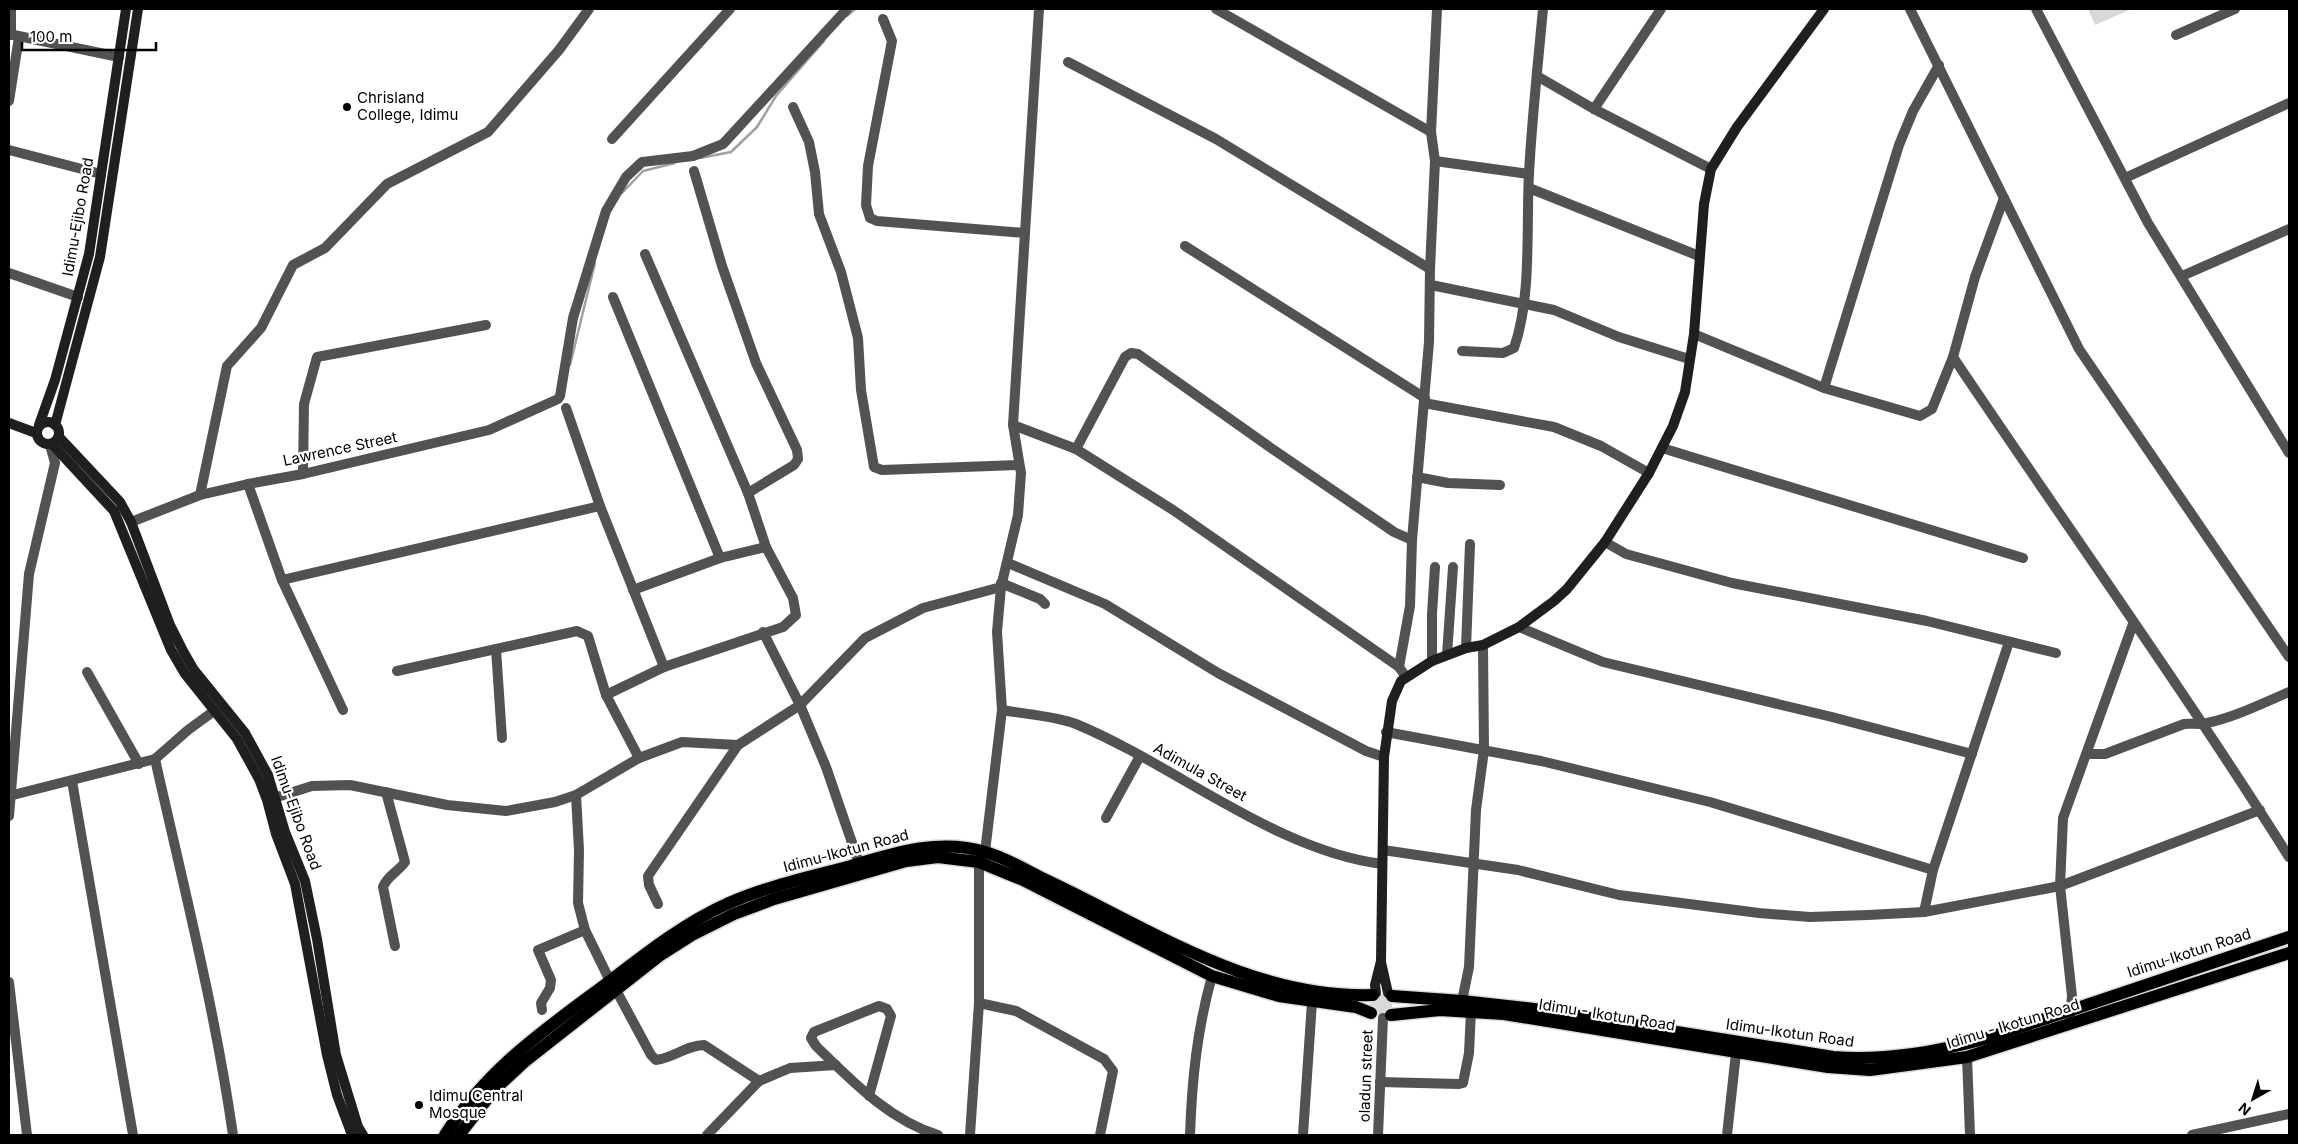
<svg xmlns="http://www.w3.org/2000/svg" width="2298" height="1144" viewBox="0 0 2298 1144" font-family="Inter,sans-serif">
	<style>
		.green { fill: #d9d9d9 }
		.lines { fill: none; stroke-linecap: round; stroke-linejoin: round }
		.stream { stroke: #a0a0a0; stroke-width: 2.5 }
		.primary-casing { stroke: #dbdbdb; stroke-width: 15 }
		.street { stroke: #525252; stroke-width: 10 }
		.secondary { stroke: #1f1f1f; stroke-width: 10 }
		.primary { stroke: #000; stroke-width: 12 }
		.poi-dot { fill: #000; stroke: #fff; stroke-width: 2 }
		.labels { text-anchor: middle; stroke-width: 4.5; stroke-linejoin: round; paint-order: stroke }
		.poi-label { font-size: 15px; fill: #000; stroke: #fff; text-anchor: start }
		.street-label { font-size: 15px; fill: #000; stroke: #fff }
	</style>
	<rect width="100%" height="100%" fill="#fff"/>
	<g class="green">
		<polygon points="2088,9 2132,9 2095,25"/>
		<circle cx="1381" cy="1005" r="11"/>
	</g>
	<g class="lines">
		<g class="stream">
			<polyline points="847,16 855,9"/>
			<polyline points="700,158 731,152 757,127 776,96 824,41"/>
			<polyline points="622,193 643,171 675,163"/>
			<polyline points="570,365 595,263"/>
		</g>
		<g class="primary-casing">
			<g id="primary">
				<path d="M1392 996 1462 1001 1534 1009 1833 1057C1887 1061 1936 1052 1988 1038L2289 937"/>
				<polyline points="1391,1015 1440,1010 1504,1014 1828,1067 1870,1070 1967,1057 2289,953"/>
				<path d="M445 1135C488 1068 543 1031 606 984 645 954 684 923 729 903 768 886 810 877 851 866 894 853 940 838 985 852 1007 858 1027 871 1048 881 1152 930 1253 999 1373 995"/>
				<polyline points="459,1135 494,1090 524,1062 659,956 692,935 734,914 774,899 906,861 938,857 979,862 1023,880 1212,976 1279,996 1356,1007 1371,1013"/>
			</g>
		</g>
		<g class="street">
			<polyline points="11,9 11,35"/>
			<polyline points="1216,9 1431,132"/>
			<polyline points="1910,9 2079,349 2289,657"/>
			<polyline points="2036,9 2148,223 2289,453"/>
			<polyline points="883,19 892,41 868,166 866,205 870,218 877,221 1025,233"/>
			<polyline points="9,34 119,57"/>
			<polyline points="2176,35 2235,9"/>
			<polyline points="1068,62 1216,139 1430,269"/>
			<polyline points="1537,76 1594,109 1711,169"/>
			<polyline points="9,101 19,37"/>
			<polyline points="793,107 809,142 815,172 819,214 841,272 858,338 861,390 874,467 882,470 1019,465"/>
			<polyline points="1594,109 1661,9"/>
			<polyline points="612,139 730,9"/>
			<polyline points="9,150 101,174"/>
			<polyline points="1435,161 1529,174"/>
			<polyline points="694,171 722,266 756,363 797,450 798,459 794,465 748,493"/>
			<polyline points="2125,178 2289,103"/>
			<polyline points="1529,188 1699,256"/>
			<path d="M2004 198 1975 277 1953 357C2065 524 2182 687 2289 857"/>
			<polyline points="1185,246 1425,398"/>
			<polyline points="9,273 78,297"/>
			<polyline points="2182,276 2289,229"/>
			<polyline points="1431,285 1554,310 1619,337 1689,359"/>
			<polyline points="613,297 720,558"/>
			<polyline points="1694,334 1824,388 1920,416 1932,409 1953,357"/>
			<path d="M1462 351 1503 353 1514 348C1532 297 1526 227 1529 173 1532 118 1538 63 1543 9"/>
			<polyline points="1824,388 1899,145 1913,111 1939,65"/>
			<polyline points="1424,403 1554,427 1601,446 1649,473"/>
			<polyline points="566,408 600,506 664,667"/>
			<polyline points="1013,425 1076,449 1173,510 1399,667"/>
			<polyline points="1662,448 2023,558"/>
			<polyline points="1076,449 1125,357 1131,353 1138,354 1271,448 1394,532 1412,540"/>
			<polyline points="303,474 304,404 317,357 486,325"/>
			<polyline points="1417,477 1448,483 1500,485"/>
			<polyline points="248,484 282,580 343,710"/>
			<polyline points="200,495 227,366 261,328 293,265 325,248 387,184 488,132 559,50 589,9"/>
			<polyline points="131,522 200,495 248,484 303,474 489,430 558,399 560,396 573,318 606,211 626,177 642,162 693,156 723,144 847,9"/>
			<polyline points="1605,542 1626,554 1732,583 1927,621 2056,653"/>
			<polyline points="1008,563 1105,604 1218,673 1366,751 1384,757"/>
			<polyline points="282,580 600,506"/>
			<polyline points="1001,583 1040,599 1045,604"/>
			<polyline points="633,590 720,558 766,547"/>
			<polyline points="1519,627 1603,662 1832,717 1972,754"/>
			<polyline points="763,632 800,705 826,767 859,863"/>
			<polyline points="1466,648 1470,544"/>
			<polyline points="496,649 502,738"/>
			<polyline points="1447,655 1453,567"/>
			<polyline points="1432,661 1432,614 1435,567"/>
			<polyline points="397,671 577,631 588,636 606,695 639,758"/>
			<polyline points="87,672 139,764"/>
			<polyline points="1406,677 1399,667 1410,606 1412,540 1429,342 1430,269 1435,161 1431,132 1437,9"/>
			<polyline points="606,695 664,667 783,627 796,615 793,598 766,547 748,493 645,254"/>
			<path d="M1002 710C1024 714 1056 716 1076 724 1177 766 1274 850 1382 864"/>
			<polyline points="1386,732 1541,761 1710,802 1933,870"/>
			<path d="M2087 754H2105L2184 724C2192 723 2200 725 2207 723 2235 717 2263 703 2289 692"/>
			<path d="M155 759C183 884 215 1009 233 1135"/>
			<polyline points="72,781 133,1135"/>
			<path d="M386 792 405 862C398 872 387 876 383 887L395 946"/>
			<polyline points="576,795 579,850 578,903 585,930 610,981"/>
			<polyline points="9,796 155,759 188,730 214,711"/>
			<polyline points="277,797 312,786 350,785 447,805 506,811 555,802 576,795 639,758 682,742 738,745"/>
			<polyline points="9,816 29,574 55,463 50,445"/>
			<polyline points="1106,818 1140,756"/>
			<polyline points="1383,850 1518,870 1619,895 1759,913 1810,917 1868,915 1924,912 2060,886 2260,810"/>
			<polyline points="985,852 1002,710 997,632 1001,587 1018,515 1021,473 1013,425 1039,9"/>
			<polyline points="658,904 649,885 648,876 738,745 800,705 865,638 923,608 1001,587"/>
			<polyline points="1924,912 1933,870 2009,642"/>
			<polyline points="9,982 27,1135"/>
			<path d="M616 990 651 1055 656 1060C674 1058 687 1045 704 1045L759 1081"/>
			<polyline points="1462,1001 1469,967 1476,810 1484,750 1483,645"/>
			<polyline points="979,1003 1016,1011 1104,1059 1113,1071 1100,1135"/>
			<polyline points="542,1010 541,1003 550,988 551,980 538,950 585,930"/>
			<polyline points="2070,1017 2072,996 2060,886 2063,818 2133,624"/>
			<polyline points="1967,1057 1970,1135"/>
			<polyline points="1380,1082 1459,1084 1463,1083 1469,1053 1471,1011"/>
			<path d="M869 1096 891 1016 887 1009 879 1006 814 1032 811 1038 816 1046C852 1081 889 1120 938 1135"/>
			<polyline points="707,1135 759,1081 790,1068 836,1065"/>
			<polyline points="970,1135 979,1003 979,862"/>
			<path d="M1190 1135C1192 1079 1197 1030 1212 976"/>
			<polyline points="1303,1135 1312,1002"/>
			<polyline points="1378,1135 1383,1018"/>
			<polyline points="1727,1135 1736,1053"/>
			<polyline points="2192,1135 2289,1114"/>
		</g>
		<g class="secondary">
			<circle cx="48" cy="433" r="11"/>
			<polyline points="9,423 36,433"/>
			<polyline points="39,425 55,380 89,254 126,9"/>
			<polyline points="55,425 100,257 138,9"/>
			<polyline points="59,437 120,502 131,522 170,625 183,651 194,670 245,733 268,775 285,832 305,881 317,939 336,1055 358,1127 363,1135"/>
			<polyline points="52,444 114,511 171,650 185,674 237,739 259,779 267,800 276,834 295,884 327,1055 337,1095 352,1135"/>
			<polyline points="1381,962 1388,993"/>
			<polyline points="1376,993 1375,985 1381,961 1384,757 1392,701 1401,681 1432,661 1466,648 1483,645 1519,627 1554,601 1567,589 1605,542 1649,473 1673,426 1685,392 1694,334 1704,204 1711,169 1737,127 1824,9"/>
		</g>
		<use href="#primary" class="primary"/>
	</g>
	<g class="poi-dot">
		<circle cx="347" cy="107" r="5"/>
		<circle cx="419" cy="1105" r="5"/>
	</g>
	<g class="labels">
		<g class="poi-label">
			<text x="357" y="103">Chrisland<tspan x="357" dy="17">College, Idimu</tspan></text>
			<text x="429" y="1101">Idimu Central<tspan x="429" dy="17">Mosque</tspan></text>
		</g>
		<g class="street-label">
			<text transform="translate(78 217) rotate(-80)" y="5">Idimu-Ejibo Road</text>
			<text transform="translate(340 449) rotate(-12)" y="5">Lawrence Street</text>
			<text transform="translate(1200 772) rotate(29)" y="5">Adimula Street</text>
			<text transform="translate(296 813) rotate(70)" y="5">Idimu-Ejibo Road</text>
			<text transform="translate(846 851) rotate(-15)" y="5">Idimu-Ikotun Road</text>
			<text transform="translate(2189 953) rotate(-18)" y="5">Idimu-Ikotun Road</text>
			<text transform="translate(1607 1015) rotate(9)" y="5">Idimu - Ikotun Road</text>
			<text transform="translate(2013 1024) rotate(-17)" y="5">Idimu - Ikotun Road</text>
			<text transform="translate(1790 1033) rotate(8)" y="5">Idimu-Ikotun Road</text>
			<text transform="translate(1366 1076) rotate(-88)" y="5">oladun street</text>
		</g>
	</g>
	<rect width="2298" height="1144" fill="none" stroke="#000000" stroke-width="20"/>
	<g transform="translate(2253 1099) rotate(219)" stroke="#ffffff" stroke-width="4" paint-order="stroke">
	<path d="M0-4L9 19L0 12L-9 19Z" fill="#000000"/>
	<text y="-8" font-size="14" font-weight="bold" text-anchor="middle" fill="#000000">N</text>
	</g>
	<path d="M22 42v8h134v-8" fill="none" stroke="#000000" stroke-width="2.5"/>
	<text x="30" y="42" font-size="15" fill="#000000" stroke="#ffffff" stroke-width="4" paint-order="stroke">100 m</text>
</svg>
